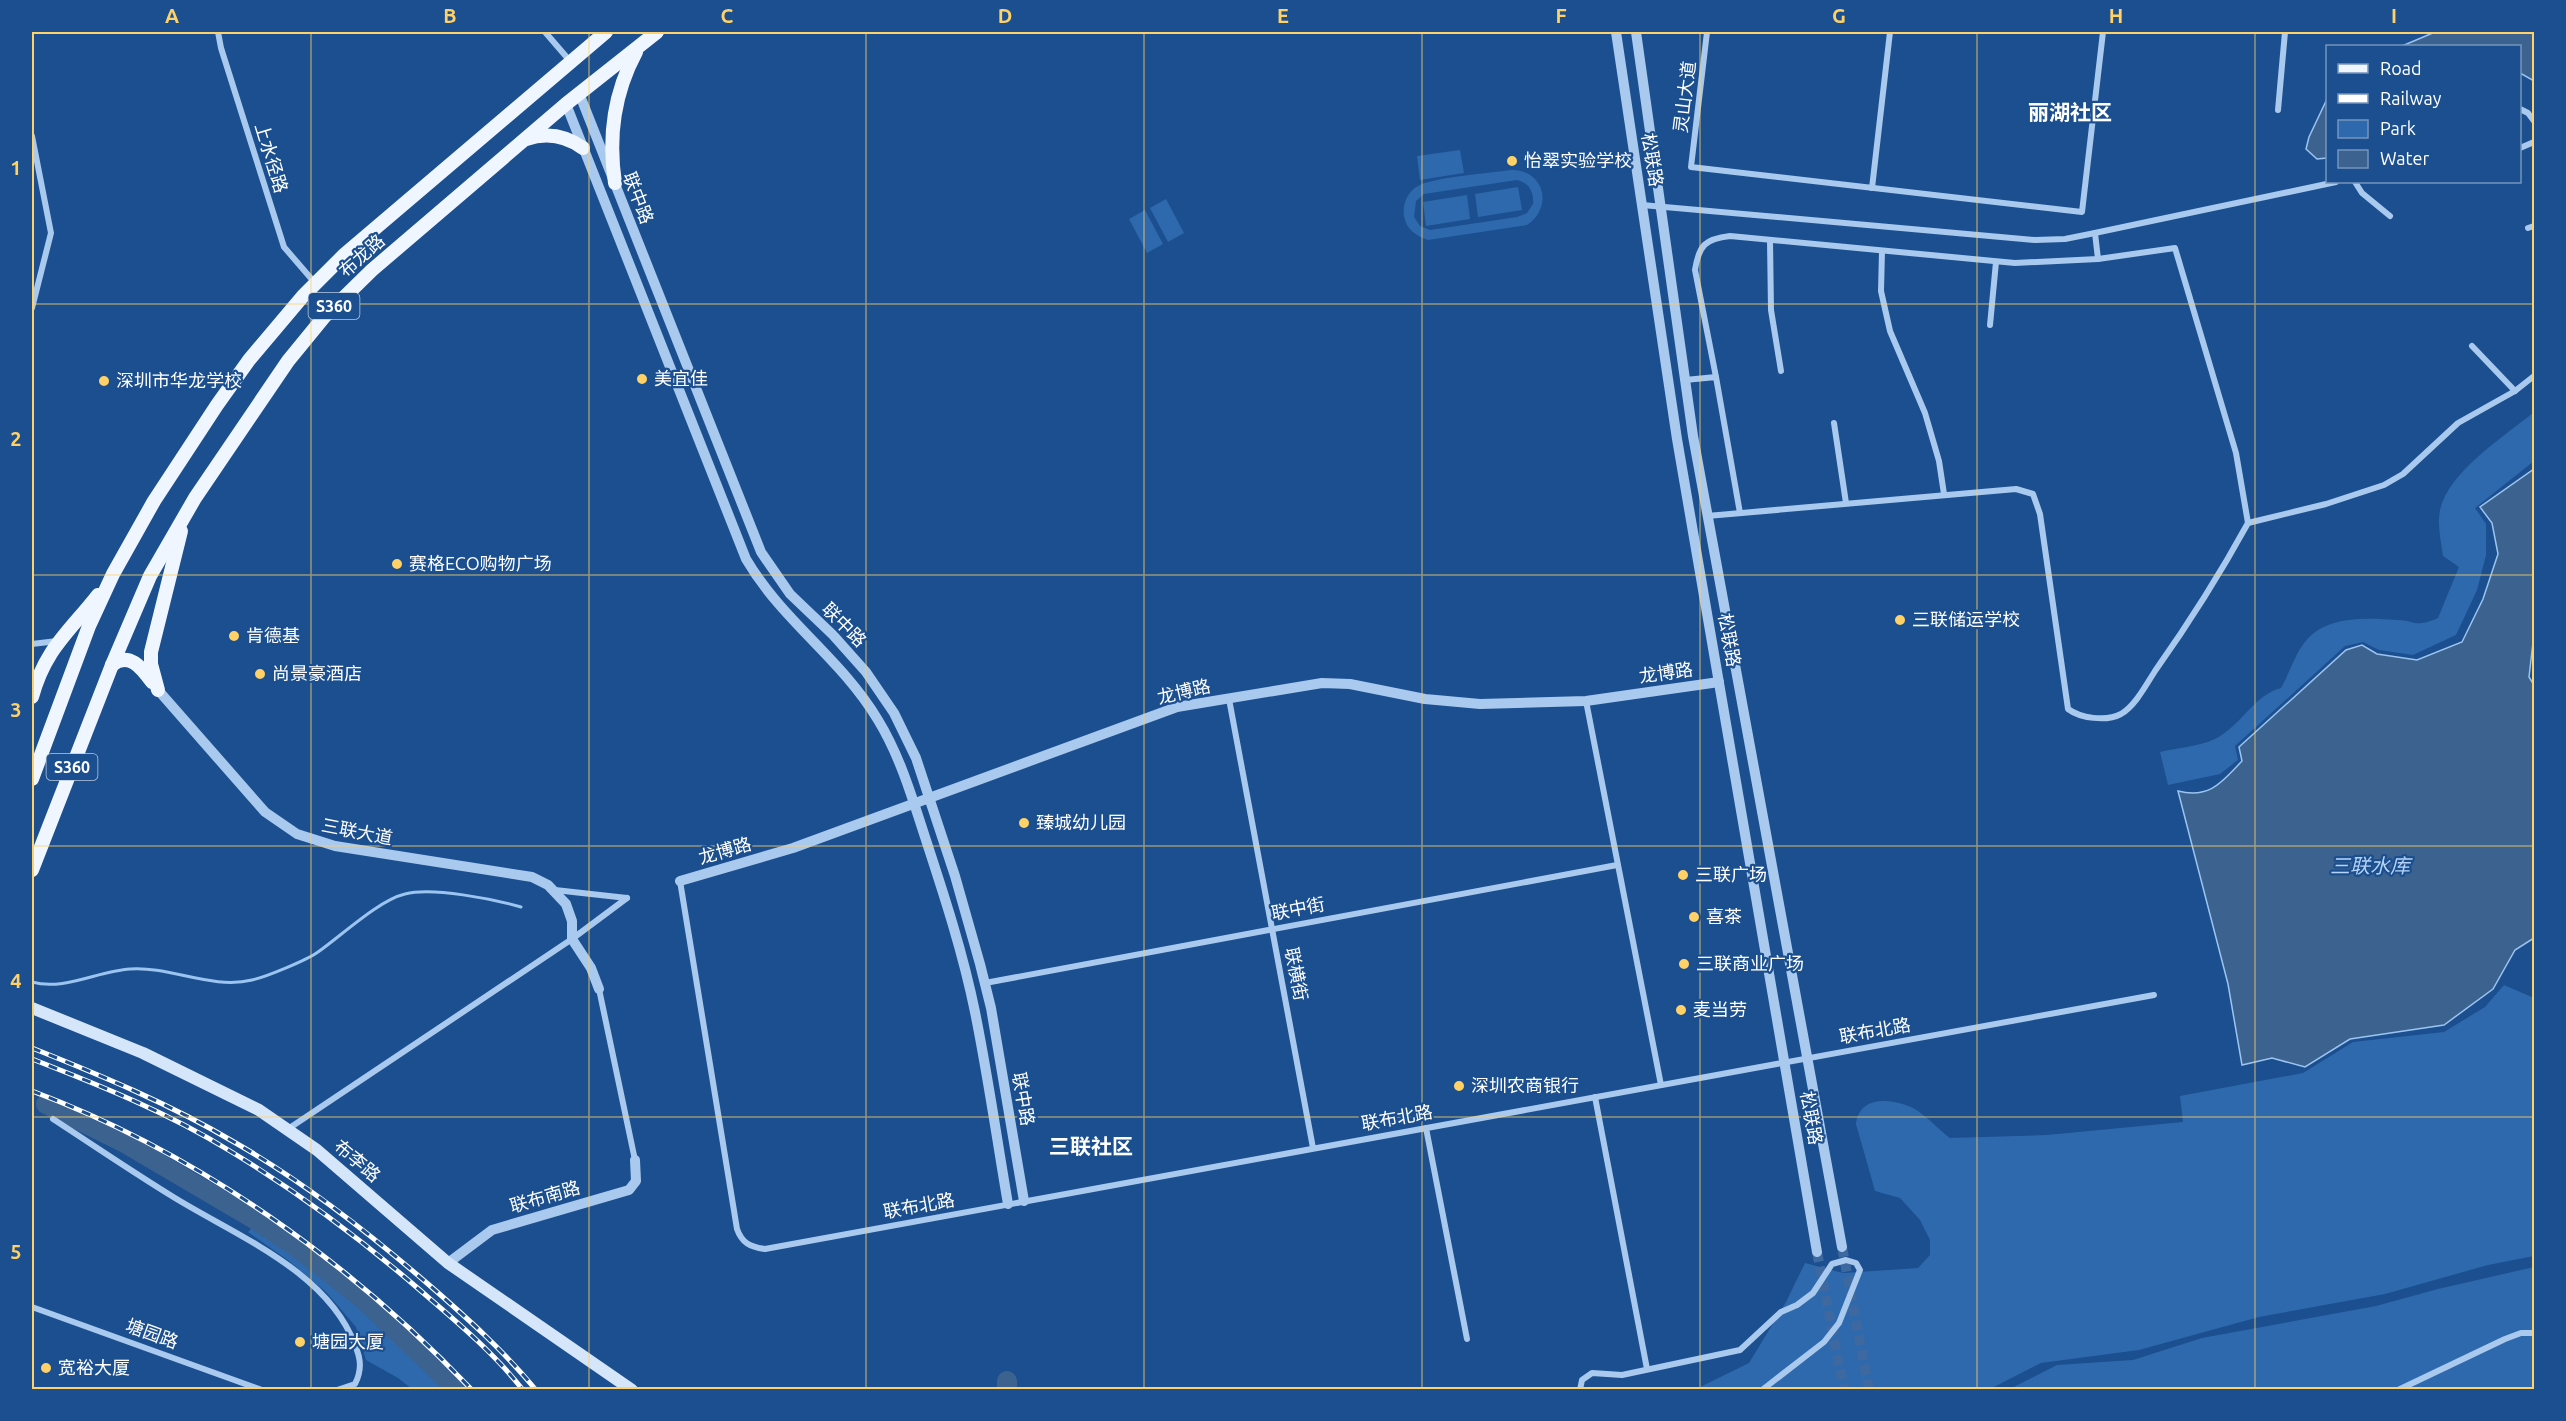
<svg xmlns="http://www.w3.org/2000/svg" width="2566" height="1421" viewBox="0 0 2566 1421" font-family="Ubuntu,'Noto Sans SC',sans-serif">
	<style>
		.green { fill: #2e69ad; fill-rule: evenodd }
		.water { fill: #3c6290; stroke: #9cc4f0; stroke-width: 1.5 }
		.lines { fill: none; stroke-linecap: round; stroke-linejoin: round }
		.stream { stroke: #9cc4f0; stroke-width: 3 }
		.river { stroke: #3c6290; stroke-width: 20 }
		.tertiary-tunnel { stroke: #3d69a0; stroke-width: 10; stroke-dasharray: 10 5; stroke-linecap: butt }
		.minor { stroke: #a9c9ee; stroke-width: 6 }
		.tertiary { stroke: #a9c9ee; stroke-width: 10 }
		.secondary { stroke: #d6e6fa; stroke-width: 12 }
		.primary { stroke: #f0f6ff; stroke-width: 14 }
		.rail-casing { stroke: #fff; stroke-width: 5 }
		.rail { stroke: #1b4f8f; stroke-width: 3; stroke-dasharray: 9; stroke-linecap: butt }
		.grid { fill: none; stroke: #ffd166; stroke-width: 1.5; stroke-opacity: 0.55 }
		.poi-dot { fill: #ffd166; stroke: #1b4f8f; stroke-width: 2 }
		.labels { text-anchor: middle; stroke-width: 4.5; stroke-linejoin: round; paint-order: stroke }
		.shield { fill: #1b4f8f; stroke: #bbcadd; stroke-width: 1.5 }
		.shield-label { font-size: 16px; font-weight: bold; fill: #fff }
		.street-label { font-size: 18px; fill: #fff; stroke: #1b4f8f }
		.poi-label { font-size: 18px; fill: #fff; stroke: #1b4f8f; text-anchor: start }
		.water-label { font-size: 20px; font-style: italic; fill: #b5d3f5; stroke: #1b4f8f }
		.quarter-label { font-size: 21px; font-weight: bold; fill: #fff; stroke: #1b4f8f }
		.neatline { fill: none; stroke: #ffd166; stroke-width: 2 }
		.grid-label { font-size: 20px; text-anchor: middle; font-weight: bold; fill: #ffd166 }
	</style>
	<rect width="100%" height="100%" fill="#1b4f8f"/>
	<g class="green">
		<polygon points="1460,150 1464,173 1420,180 1417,156"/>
		<path d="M1511 170C1544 169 1554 207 1527 225L1428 240C1416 236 1406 229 1404 216 1402 204 1408 190 1420 185 1437 177 1490 173 1511 170ZM1517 180C1529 183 1534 192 1533 204L1527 213 1517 217 1430 230 1420 226 1414 217 1416 201 1424 194Z"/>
		<polygon points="1518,187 1522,210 1478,217 1475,194"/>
		<polygon points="1467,195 1470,219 1426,226 1423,202"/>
		<polygon points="1166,199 1184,233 1168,242 1150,208"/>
		<polygon points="1145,210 1163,244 1147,253 1129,219"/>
		<path d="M2534 412V461L2475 508 2486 524V555L2477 590 2456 635 2413 655 2379 650 2363 642 2345 646 2235 746 2238 760 2220 774 2168 785 2160 752C2177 748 2200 746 2215 739 2240 727 2255 694 2281 688 2289 674 2295 654 2305 642 2326 615 2367 618 2397 620 2419 621 2414 628 2438 618L2459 567 2443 556C2441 541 2437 525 2440 510 2448 472 2505 436 2534 412Z"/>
		<path d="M2504 985 2534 998V1256L2488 1265 2385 1294 2259 1317 2139 1350 2041 1363 1990 1389 1694 1390 1749 1363 1786 1302 1805 1263 1843 1273 1918 1268 1930 1255V1240L1920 1220 1900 1198 1875 1191 1856 1124C1859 1095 1892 1098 1913 1108 1926 1115 1938 1129 1950 1138L2047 1135 2183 1122 2180 1096 2303 1073 2353 1042 2444 1032 2485 1007Z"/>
		<path d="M255 1225C322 1277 387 1328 444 1389H412L398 1378 366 1360 356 1327 326 1292 289 1261 248 1232Z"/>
		<polygon points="2534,1267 2534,1389 2008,1390 2057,1365 2133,1360 2202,1338 2376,1306 2438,1289"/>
	</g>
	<g class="water">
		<polygon points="2435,32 2534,32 2534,81 2520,73 2520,46 2402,46"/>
		<polygon points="2327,99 2327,158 2317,159 2306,149 2309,137"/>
		<path d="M2534 469V634L2529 677 2534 685V938L2515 950 2493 989 2444 1025 2350 1039 2305 1067 2272 1058 2242 1065 2228 984 2178 791C2210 799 2222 782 2242 761L2239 747 2346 650 2362 645 2377 654 2417 660 2462 642 2483 599 2498 554 2492 523 2480 507Z"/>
	</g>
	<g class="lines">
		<path class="stream" d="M32 982C64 991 98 971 130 969 170 966 212 990 252 980 266 977 307 960 318 952 341 936 379 900 405 894 433 887 493 899 521 907"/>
		<g class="river">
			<polyline points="46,1104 123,1142 254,1219 298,1248 362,1298 458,1390"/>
			<polyline points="1007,1390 1007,1381"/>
		</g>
		<g class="tertiary-tunnel">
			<polyline points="1842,1247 1869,1390"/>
			<polyline points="1817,1252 1844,1390"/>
		</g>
		<g class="minor">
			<polyline points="218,32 221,48 284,247 315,283"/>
			<polyline points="545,32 570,61"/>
			<polyline points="1707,32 1691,167 2082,212 2103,32"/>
			<polyline points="2520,109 2528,113 2534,121"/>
			<polyline points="2278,110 2285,32"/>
			<polyline points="32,136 51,233 32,308"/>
			<polyline points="2520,148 2534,142"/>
			<polyline points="2355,182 2362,193 2390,216"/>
			<polyline points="1872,188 1890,32"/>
			<polyline points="1642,205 2035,240 2065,239 2090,234 2336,182"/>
			<polyline points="2528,228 2534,226"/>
			<polyline points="1770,241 1771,310 1781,371"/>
			<polyline points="1882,251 1881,291 1890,331 1925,413 1939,461 1944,494"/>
			<polyline points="1990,325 1996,262"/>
			<polyline points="2472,346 2515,391"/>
			<path d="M1716 377 1695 270C1699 245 1705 239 1730 236L2015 263 2098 259 2095 233"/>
			<polyline points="1685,380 1716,377 1740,513"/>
			<polyline points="1834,423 1846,503"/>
			<path d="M1707 516 2016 489 2033 494 2040 514 2068 709C2080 718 2106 722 2121 714 2135 706 2146 685 2155 671 2189 623 2220 574 2248 523L2236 453 2175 248 2098 259"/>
			<polyline points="2248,523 2326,504 2384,485 2403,474 2458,423 2515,391 2534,376"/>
			<polyline points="32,644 57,641"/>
			<polyline points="1229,699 1313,1148"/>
			<polyline points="1586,701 1661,1085"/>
			<path d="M680 881 737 1229C742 1243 750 1247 765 1249L2154 995"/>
			<polyline points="555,890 627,898"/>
			<polyline points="985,983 1617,865"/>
			<polyline points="599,989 635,1160"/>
			<polyline points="1595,1097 1647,1369"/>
			<path d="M53 1119C93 1145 134 1173 175 1198 237 1236 328 1272 355 1345 361 1359 362 1370 355 1384L337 1390"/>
			<polyline points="1426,1128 1467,1339"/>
			<polyline points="288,1129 572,939 627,898"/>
			<polyline points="32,1307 262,1390"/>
			<polyline points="1580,1390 1582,1380 1592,1373 1622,1375 1740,1350 1781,1312 1797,1305 1813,1293 1832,1264 1846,1260 1856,1263 1860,1270 1839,1323 1824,1342 1762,1390"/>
			<polyline points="2398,1390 2505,1339 2521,1333 2534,1333"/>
		</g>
		<g class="tertiary">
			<polyline points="1616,32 1677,439 1817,1252"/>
			<polyline points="1636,32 1693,436 1842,1247"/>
			<polyline points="579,93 761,552 790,594 833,635 866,672 894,713 916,758 955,876 980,964 991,1008 1024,1201"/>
			<path d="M566 104 746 559C783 622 840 657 878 720 900 756 912 797 925 837 944 895 963 953 975 1012 988 1076 997 1140 1008 1204"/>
			<polyline points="158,690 265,812 297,834 335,846 532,877 548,885 566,904 572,921 572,939 591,968 599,989"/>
			<polyline points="680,881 793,848 1177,707 1322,683 1350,684 1425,699 1480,704 1586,701 1719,682"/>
			<polyline points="448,1263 492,1230 629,1190 636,1181 635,1160"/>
		</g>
		<polyline class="secondary" points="32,1008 143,1053 259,1110 317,1150 448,1263 632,1390"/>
		<g class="primary">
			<path d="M526 139C547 132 565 135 583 148"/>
			<path d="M615 183C608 137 614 93 636 52"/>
			<path d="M112 665C129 651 142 668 152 682"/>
			<polyline points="158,690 151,664 151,652 181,531"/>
			<path d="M32 697C45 649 69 632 98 595"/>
			<polyline points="32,779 89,626 113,574 154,501 217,405 249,360 303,296 345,254 606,32"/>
			<polyline points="32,870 112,665 150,576 195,498 288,361 324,317 372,270 566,104 657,32"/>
		</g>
		<g class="rail-casing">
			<g id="rail">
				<path d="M32 1048C100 1075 170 1104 234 1142 304 1182 368 1232 428 1284 466 1317 504 1351 536 1390"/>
				<path d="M32 1059C99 1085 169 1113 230 1151 298 1192 362 1240 421 1291 457 1322 494 1353 523 1390"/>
				<path d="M32 1091C198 1153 350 1262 472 1390"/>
			</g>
		</g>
		<use href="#rail" class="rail"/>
	</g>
	<path class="grid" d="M311 32V1390M589 32V1390M866 32V1390M1144 32V1390M1422 32V1390M1700 32V1390M1977 32V1390M2255 32V1390M32 304H2534M32 575H2534M32 846H2534M32 1117H2534"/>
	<g class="poi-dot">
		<circle cx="1512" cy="161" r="6"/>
		<circle cx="642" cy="379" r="6"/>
		<circle cx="104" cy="381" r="6"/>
		<circle cx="397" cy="564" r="6"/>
		<circle cx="1900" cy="620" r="6"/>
		<circle cx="234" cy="636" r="6"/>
		<circle cx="260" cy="674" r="6"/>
		<circle cx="1024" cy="823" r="6"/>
		<circle cx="1683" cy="875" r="6"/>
		<circle cx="1694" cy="917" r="6"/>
		<circle cx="1684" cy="964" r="6"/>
		<circle cx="1681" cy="1010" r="6"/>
		<circle cx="1459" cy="1086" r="6"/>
		<circle cx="300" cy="1342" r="6"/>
		<circle cx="46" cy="1368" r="6"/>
	</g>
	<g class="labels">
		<g class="shield">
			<rect x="308.5" y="293" width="51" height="26" rx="4.5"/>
			<rect x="46.5" y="754" width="51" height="26" rx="4.5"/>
		</g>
		<g class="shield-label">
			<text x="334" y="312">S360</text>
			<text x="72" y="773">S360</text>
		</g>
		<g class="street-label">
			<text transform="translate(1685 97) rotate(-83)" y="6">灵山大道</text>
			<text transform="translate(271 158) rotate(73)" y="6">上水径路</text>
			<text transform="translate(1652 160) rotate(81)" y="6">松联路</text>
			<text transform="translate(638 198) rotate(69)" y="6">联中路</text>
			<text transform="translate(362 256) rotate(-42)" y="6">布龙路</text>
			<text transform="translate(844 625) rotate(45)" y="6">联中路</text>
			<text transform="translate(1729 640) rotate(80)" y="6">松联路</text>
			<text transform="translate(1666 673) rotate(-8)" y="6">龙博路</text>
			<text transform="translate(1184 692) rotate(-13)" y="6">龙博路</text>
			<text transform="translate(357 832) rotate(11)" y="6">三联大道</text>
			<text transform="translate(725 851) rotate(-16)" y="6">龙博路</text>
			<text transform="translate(1298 909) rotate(-11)" y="6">联中街</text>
			<text transform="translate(1296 974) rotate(79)" y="6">联横街</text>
			<text transform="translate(1875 1031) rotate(-10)" y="6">联布北路</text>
			<text transform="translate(1023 1099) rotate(80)" y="6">联中路</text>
			<text transform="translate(1397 1118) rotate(-10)" y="6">联布北路</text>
			<text transform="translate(1811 1118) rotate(80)" y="6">松联路</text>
			<text transform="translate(357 1161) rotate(40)" y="6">布李路</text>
			<text transform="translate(545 1197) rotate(-16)" y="6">联布南路</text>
			<text transform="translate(919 1206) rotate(-10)" y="6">联布北路</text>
			<text transform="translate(152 1334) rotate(20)" y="6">塘园路</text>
		</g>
		<g class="poi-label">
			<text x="1524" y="167">怡翠实验学校</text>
			<text x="654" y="385">美宜佳</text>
			<text x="116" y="387">深圳市华龙学校</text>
			<text x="409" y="570">赛格ECO购物广场</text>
			<text x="1912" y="626">三联储运学校</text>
			<text x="246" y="642">肯德基</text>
			<text x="272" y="680">尚景豪酒店</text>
			<text x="1036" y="829">臻城幼儿园</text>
			<text x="1695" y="881">三联广场</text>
			<text x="1706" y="923">喜茶</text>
			<text x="1696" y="970">三联商业广场</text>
			<text x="1693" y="1016">麦当劳</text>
			<text x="1471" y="1092">深圳农商银行</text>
			<text x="312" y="1348">塘园大厦</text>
			<text x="58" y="1374">宽裕大厦</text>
		</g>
		<g class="water-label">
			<text x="2370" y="873">三联水库</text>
		</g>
		<g class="quarter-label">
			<text x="2070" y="120">丽湖社区</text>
			<text x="1091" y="1154">三联社区</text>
		</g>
	</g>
	<rect width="2566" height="1421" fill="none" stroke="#1b4f8f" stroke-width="66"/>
	<rect x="2326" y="45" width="195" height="138" fill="#1b4f8f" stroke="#7695bc" stroke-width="1.5"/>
	<rect x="2338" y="64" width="30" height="9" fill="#f0f6ff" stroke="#7695bc" stroke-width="1.5"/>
	<text x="2380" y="75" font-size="18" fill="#ffffff">Road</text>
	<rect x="2338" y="94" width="30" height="9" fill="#ffffff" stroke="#7695bc" stroke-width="1.5"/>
	<text x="2380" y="105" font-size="18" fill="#ffffff">Railway</text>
	<rect x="2338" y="120" width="30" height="18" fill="#2e69ad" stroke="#7695bc" stroke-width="1.5"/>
	<text x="2380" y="135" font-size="18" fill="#ffffff">Park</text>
	<rect x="2338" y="150" width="30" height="18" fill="#3c6290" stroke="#7695bc" stroke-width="1.5"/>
	<text x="2380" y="165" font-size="18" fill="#ffffff">Water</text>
	<rect x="33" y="33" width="2500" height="1355" class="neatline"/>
	<g class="grid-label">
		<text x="172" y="23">A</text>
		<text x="450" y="23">B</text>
		<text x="727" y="23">C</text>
		<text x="1005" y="23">D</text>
		<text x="1283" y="23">E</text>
		<text x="1561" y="23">F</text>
		<text x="1839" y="23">G</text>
		<text x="2116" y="23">H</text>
		<text x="2394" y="23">I</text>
		<text x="16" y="175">1</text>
		<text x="16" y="446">2</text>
		<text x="16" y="717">3</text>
		<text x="16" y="988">4</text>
		<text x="16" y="1259">5</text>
	</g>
</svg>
